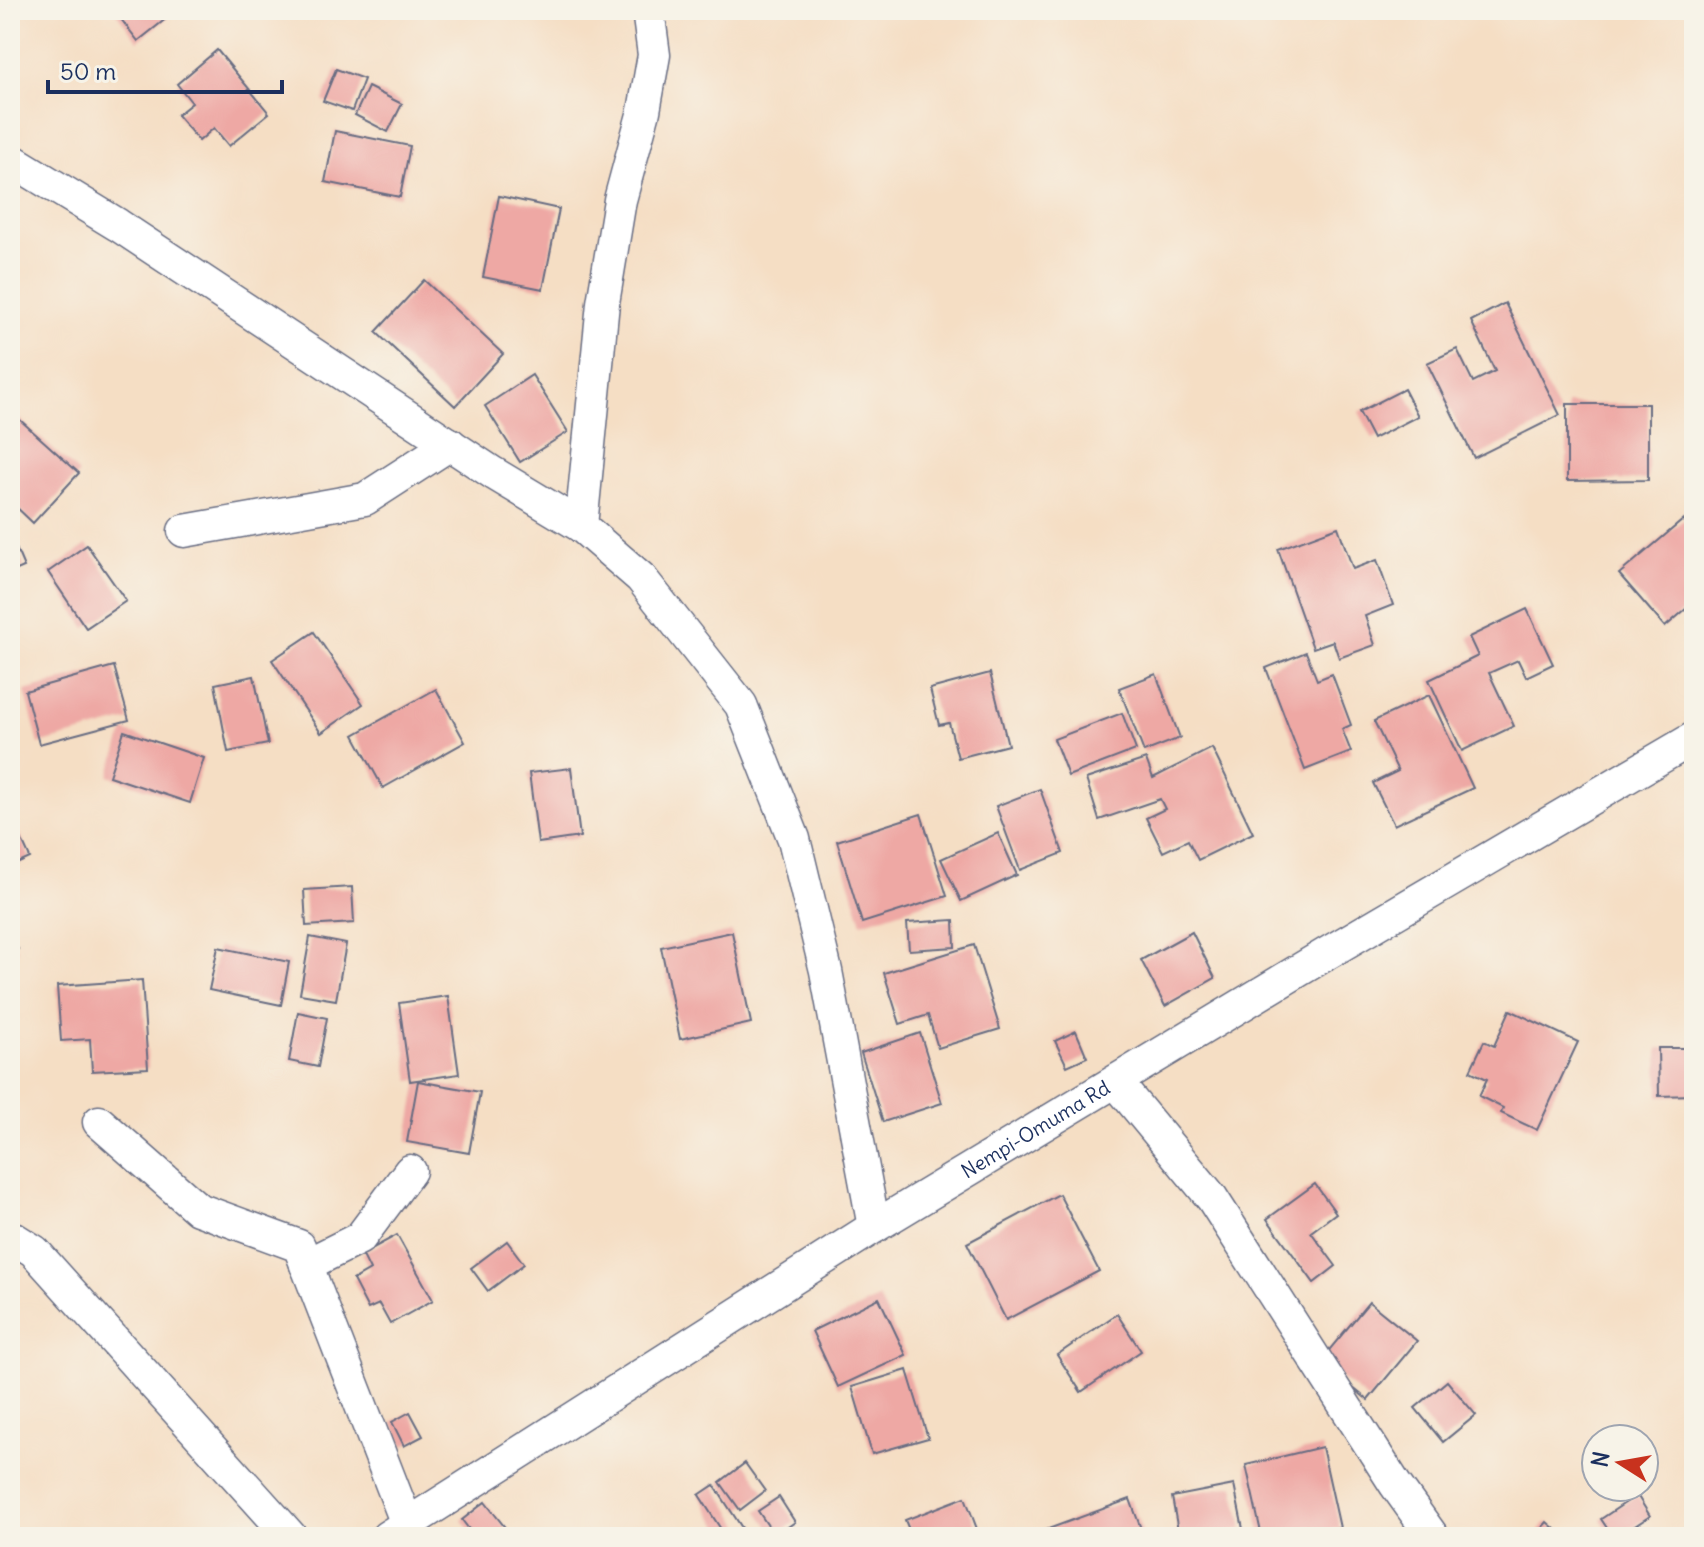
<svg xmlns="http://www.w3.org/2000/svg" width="1704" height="1547" viewBox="0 0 1704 1547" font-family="Delius,sans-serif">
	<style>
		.building { fill: #eea8a4 }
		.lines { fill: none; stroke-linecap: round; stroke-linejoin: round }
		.minor-casing { stroke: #676c82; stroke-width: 35 }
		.minor { stroke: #fff; stroke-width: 32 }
		.labels { text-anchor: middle; stroke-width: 8; stroke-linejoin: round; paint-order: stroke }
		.street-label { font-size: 20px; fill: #1b2f5e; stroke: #f7f3e8 }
	</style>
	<rect width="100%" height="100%" fill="#f7f3e8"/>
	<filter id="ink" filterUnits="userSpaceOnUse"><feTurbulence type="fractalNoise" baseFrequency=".0125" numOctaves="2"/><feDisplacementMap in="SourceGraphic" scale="16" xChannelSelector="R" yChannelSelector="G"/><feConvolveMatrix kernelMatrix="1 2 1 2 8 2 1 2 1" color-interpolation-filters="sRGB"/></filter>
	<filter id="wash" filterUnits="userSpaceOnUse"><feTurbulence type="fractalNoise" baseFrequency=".006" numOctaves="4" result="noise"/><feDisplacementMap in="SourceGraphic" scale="32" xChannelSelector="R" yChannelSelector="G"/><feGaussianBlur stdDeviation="1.8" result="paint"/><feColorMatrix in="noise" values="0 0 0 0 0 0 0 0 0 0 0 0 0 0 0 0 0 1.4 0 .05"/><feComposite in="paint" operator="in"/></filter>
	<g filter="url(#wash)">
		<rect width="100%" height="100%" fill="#f5dec4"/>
		<g id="blocks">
			<g class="building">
				<polygon points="114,10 177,10 138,41"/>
				<polygon points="217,50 269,113 229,146 214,128 199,141 177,115 192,103 177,84"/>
				<polygon points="336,69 364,79 352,111 323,101"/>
				<polygon points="368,87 402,104 388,132 355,115"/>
				<polygon points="335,131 410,146 400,197 325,182"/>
				<polygon points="499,196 559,209 543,289 483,277"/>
				<polygon points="424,280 503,354 455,406 376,332"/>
				<polygon points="1505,303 1560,415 1474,458 1427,363 1457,349 1473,382 1495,371 1471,321"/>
				<polygon points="532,375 568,432 520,462 485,406"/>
				<polygon points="1404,389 1418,416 1373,439 1359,412"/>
				<polygon points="1567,404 1648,404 1648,480 1567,481"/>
				<polygon points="19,419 79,473 33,523 10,501 10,429"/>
				<polygon points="1683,520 1694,533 1694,602 1665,627 1619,574"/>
				<polygon points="1338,527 1353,569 1377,560 1393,605 1365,616 1375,645 1339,658 1333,641 1313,648 1278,549"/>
				<polygon points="10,534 24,567 10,573"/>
				<polygon points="87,545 126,601 86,628 48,572"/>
				<polygon points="1527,609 1553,664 1526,677 1518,660 1489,673 1514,726 1462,751 1429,680 1478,656 1469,637"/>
				<polygon points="314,632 363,704 321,733 272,660"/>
				<polygon points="1306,652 1317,680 1332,674 1351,725 1342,729 1351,752 1305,770 1266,668"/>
				<polygon points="114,666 129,720 39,744 25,691"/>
				<polygon points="990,673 1008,745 958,758 949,723 939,725 930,689"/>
				<polygon points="1156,674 1180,738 1144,752 1119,688"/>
				<polygon points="254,676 268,744 228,752 215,684"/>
				<polygon points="436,689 465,742 383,788 354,735"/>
				<polygon points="1429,695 1473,788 1394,825 1373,783 1398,771 1374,721"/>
				<polygon points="1122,713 1136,750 1068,776 1054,739"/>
				<polygon points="124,731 204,758 190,803 109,776"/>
				<polygon points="1212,748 1253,833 1198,860 1188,840 1163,852 1146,818 1165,809 1160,799 1099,820 1086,779 1146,759 1153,778"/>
				<polygon points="571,768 580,837 538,843 529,773"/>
				<polygon points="1040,789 1063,853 1020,870 996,806"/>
				<polygon points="10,814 30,858 10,867"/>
				<polygon points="921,814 947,896 862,923 837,841"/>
				<polygon points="998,833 1017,875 961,901 941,859"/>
				<polygon points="352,887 354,923 306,926 304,890"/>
				<polygon points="954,920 955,947 909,950 907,923"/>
				<polygon points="732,932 751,1023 680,1039 661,947"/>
				<polygon points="1192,932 1215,978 1165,1006 1141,960"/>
				<polygon points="310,937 346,944 336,1000 300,994"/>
				<polygon points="10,940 18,949 10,957"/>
				<polygon points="974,945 1000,1029 938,1048 928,1015 900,1024 884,973"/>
				<polygon points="218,947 289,962 281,1005 209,990"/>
				<polygon points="142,980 148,1068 92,1071 90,1039 61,1041 57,986"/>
				<polygon points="448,996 459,1074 410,1081 399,1003"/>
				<polygon points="1510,1010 1578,1042 1537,1130 1501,1113 1503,1108 1479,1096 1487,1079 1470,1071 1484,1041 1494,1046"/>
				<polygon points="298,1012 327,1018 318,1067 289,1061"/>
				<polygon points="1076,1031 1087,1057 1067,1066 1055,1041"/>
				<polygon points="920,1033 942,1103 883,1122 861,1053"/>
				<polygon points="1658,1048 1694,1048 1694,1095 1659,1096"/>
				<polygon points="418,1081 480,1092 469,1153 407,1142"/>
				<polygon points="1315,1184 1336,1213 1311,1232 1336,1266 1314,1283 1267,1219"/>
				<polygon points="1059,1194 1099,1271 1006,1320 967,1243"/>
				<polygon points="397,1235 433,1300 390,1324 379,1304 368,1309 353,1280 370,1270 362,1254"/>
				<polygon points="507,1241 524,1264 488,1291 471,1268"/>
				<polygon points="879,1298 906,1355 838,1387 812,1331"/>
				<polygon points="1369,1302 1417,1341 1368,1400 1320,1361"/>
				<polygon points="1117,1314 1141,1351 1081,1392 1057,1355"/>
				<polygon points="907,1370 928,1438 872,1454 852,1387"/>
				<polygon points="1447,1381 1476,1415 1443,1442 1415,1408"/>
				<polygon points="410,1412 423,1436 404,1446 392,1422"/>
				<polygon points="1322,1447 1340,1528 1300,1537 1262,1537 1246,1465"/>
				<polygon points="745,1463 765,1491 740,1510 720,1482"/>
				<polygon points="714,1485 748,1537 726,1537 699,1495"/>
				<polygon points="1234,1485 1243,1529 1201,1537 1179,1537 1172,1497"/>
				<polygon points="1637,1495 1650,1516 1618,1537 1613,1537 1601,1519"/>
				<polygon points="779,1497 795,1522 775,1536 758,1511"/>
				<polygon points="965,1497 980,1537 912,1537 905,1520"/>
				<polygon points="1130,1499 1144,1537 1032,1537 1032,1535"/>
				<polygon points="485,1502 511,1535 508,1537 475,1537 462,1520"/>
				<polygon points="1547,1522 1564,1537 1534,1537"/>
			</g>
		</g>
	</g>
	<g filter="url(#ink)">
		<use href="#blocks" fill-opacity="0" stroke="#676c82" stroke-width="2"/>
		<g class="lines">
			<g class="minor-casing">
				<g id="minor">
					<polyline points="10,159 118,225 493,473 581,526 641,578 741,705 794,839 826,971 874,1227"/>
					<polyline points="581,526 603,303 620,200 644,111 654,55 648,10"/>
					<polyline points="184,531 365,499 450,444"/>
					<polyline points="1116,1082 1212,1198 1395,1484 1433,1537"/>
					<polyline points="99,1122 198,1209 299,1246 407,1524"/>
					<polyline points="10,1236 34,1251 291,1537"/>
					<polyline points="306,1265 360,1238 410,1171"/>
					<path id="s1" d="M387 1537 874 1227 1326 954 1694 738"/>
				</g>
			</g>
			<use href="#minor" class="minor"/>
		</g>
	</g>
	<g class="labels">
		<g class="street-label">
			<text dy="7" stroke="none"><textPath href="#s1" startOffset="766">Nempi-Omuma Rd</textPath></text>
		</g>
	</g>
	<rect width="1704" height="1547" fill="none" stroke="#f7f3e8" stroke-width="40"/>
	<g transform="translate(1620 1463) rotate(281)"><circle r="38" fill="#f7f3e8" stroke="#9fa5b1" stroke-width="2"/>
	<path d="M0-6L14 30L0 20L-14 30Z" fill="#c8321e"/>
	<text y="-12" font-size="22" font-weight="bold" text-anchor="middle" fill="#1b2f5e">N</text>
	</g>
	<path d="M48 80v12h234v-12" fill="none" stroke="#1b2f5e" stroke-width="4"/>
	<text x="60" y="80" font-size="24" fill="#1b2f5e" stroke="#f7f3e8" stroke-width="6" paint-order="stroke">50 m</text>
</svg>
